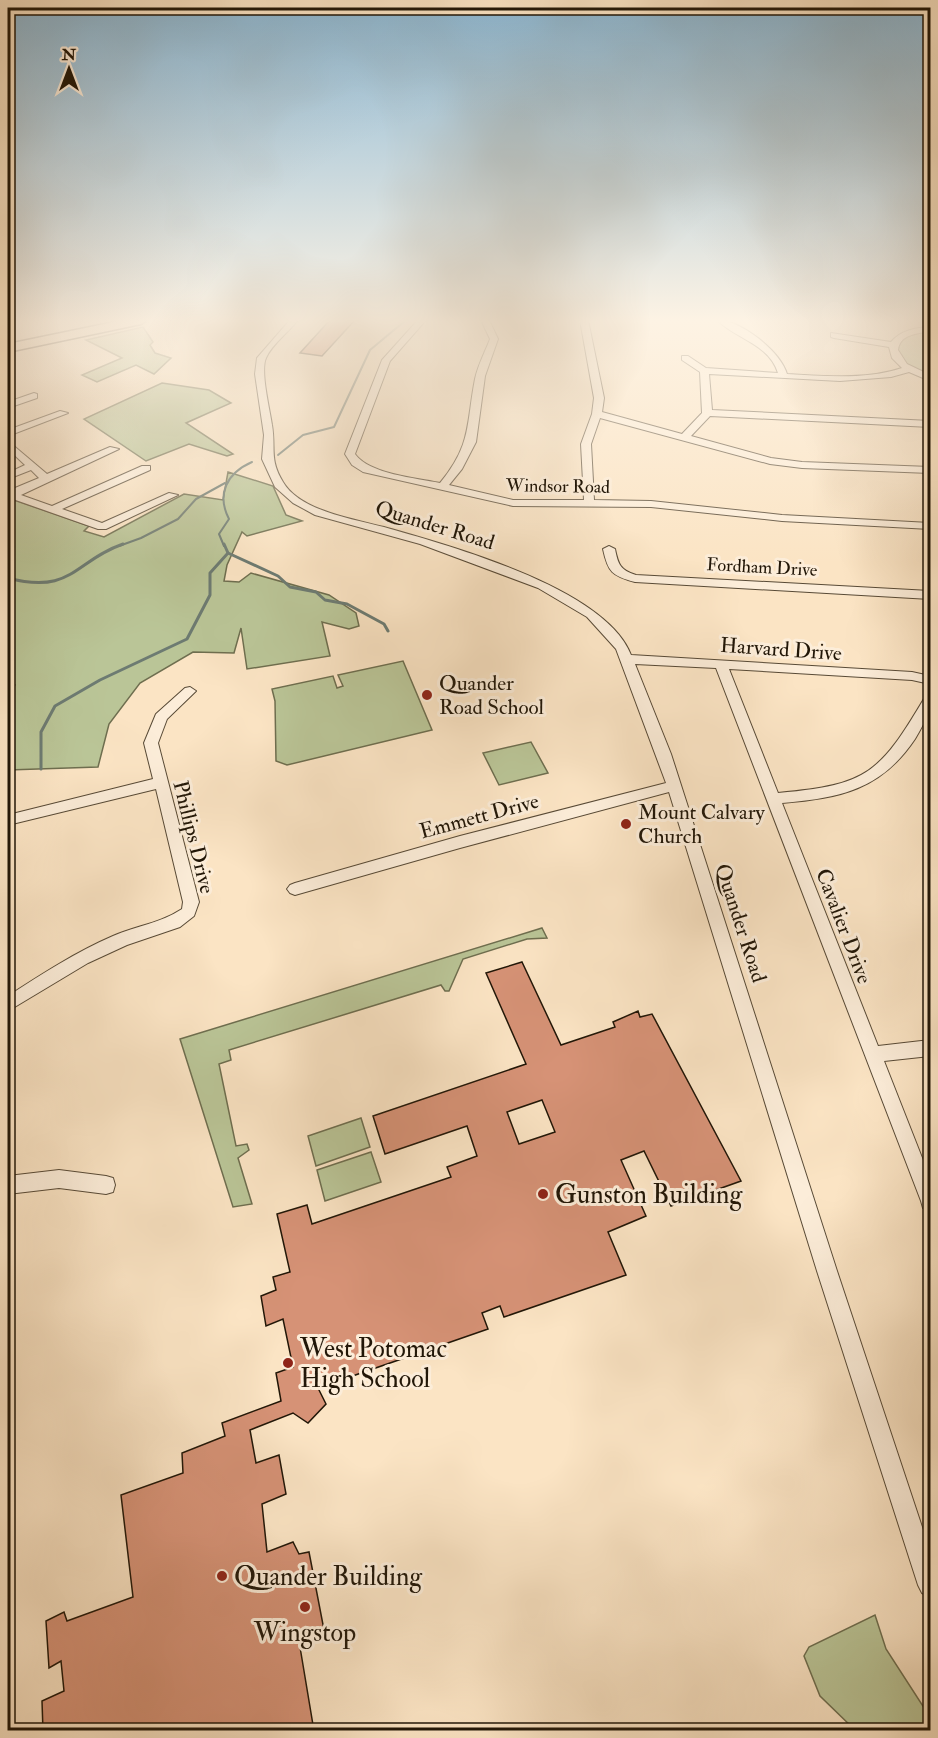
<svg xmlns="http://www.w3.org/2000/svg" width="938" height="1738" viewBox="0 0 938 1738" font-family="'IM FELL Double Pica',serif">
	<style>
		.green { fill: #bac597; stroke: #6e6e4f; stroke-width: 1.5 }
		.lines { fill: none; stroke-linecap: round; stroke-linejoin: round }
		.stream-far1 { stroke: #6d7b72; stroke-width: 2 }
		.stream { stroke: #6d7b72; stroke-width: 3 }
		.building { fill: #d69276; stroke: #211607; stroke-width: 1.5; fill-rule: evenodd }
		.minor-casing { stroke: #584a36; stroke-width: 2 }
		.highway-casing { stroke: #211607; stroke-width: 3 }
		.minor { fill: #fcedd9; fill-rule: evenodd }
		.highway { fill: #fbe4c4; fill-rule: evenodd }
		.poi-dot { fill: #8f2418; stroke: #fcedd9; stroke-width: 2 }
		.labels { text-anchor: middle; stroke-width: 6; stroke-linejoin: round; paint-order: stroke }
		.far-street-label { font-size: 18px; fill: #211607; stroke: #fcedd9 }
		.street-label { font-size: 21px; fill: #211607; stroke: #fcedd9 }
		.poi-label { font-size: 21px; fill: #211607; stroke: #fcedd9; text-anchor: start }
		.near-poi-label { font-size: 26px; fill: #211607; stroke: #fcedd9; text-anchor: start }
	</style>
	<rect width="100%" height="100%" fill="#fbe4c4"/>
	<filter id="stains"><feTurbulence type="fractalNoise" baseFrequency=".00333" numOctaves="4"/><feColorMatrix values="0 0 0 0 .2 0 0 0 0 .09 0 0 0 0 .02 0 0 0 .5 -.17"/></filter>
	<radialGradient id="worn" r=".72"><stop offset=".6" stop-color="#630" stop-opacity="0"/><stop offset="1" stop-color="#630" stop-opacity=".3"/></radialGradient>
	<g class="green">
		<polygon points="143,327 153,342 150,345 155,353 171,358 154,374 136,365 97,382 82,375 122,358 86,340"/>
		<path d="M930 331V375C911 369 901 364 896 344L905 336Z"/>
		<polygon points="162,383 209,390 231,403 186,423 233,454 227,456 189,444 146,461 84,419"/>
		<polygon points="228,472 273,486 286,515 302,521 247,536 242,532 227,565 224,581 239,582 251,573 329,595 356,613 359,626 349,629 322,622 330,656 247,669 241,628 234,653 193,652 140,683 109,724 98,767 8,770 8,699 15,685 8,683 8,498 89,526 84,531 104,537 184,494 223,500"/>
		<polygon points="403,661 432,730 287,765 276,761 275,701 272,689 333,676 337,688 343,686 338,675"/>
		<polygon points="531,742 548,773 499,785 483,753"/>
		<polygon points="542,928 547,938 527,939 463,959 449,991 445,991 441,985 229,1050 231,1060 219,1064 236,1146 247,1144 249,1150 238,1158 252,1204 233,1207 180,1039"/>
		<polygon points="361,1118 370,1147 316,1166 308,1136"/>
		<polygon points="371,1152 381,1182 325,1201 317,1170"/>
		<polygon points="875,1615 886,1649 930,1717 930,1730 855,1730 820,1696 804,1656 809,1647"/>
	</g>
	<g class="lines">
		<g class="stream-far1">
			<polyline points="278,455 303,435 334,427 370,350 406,320"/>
			<polyline points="119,546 141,538 178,519 196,499 225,483"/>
			<path d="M224 546 219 534 229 519C216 494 227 473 252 462"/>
		</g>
		<g class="stream">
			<polyline points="228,553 278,576 290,587 316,592 325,600 347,604 384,624 388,631"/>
			<path d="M8 578C72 595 74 561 123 544"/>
			<polyline points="41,769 41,732 55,706 100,680 187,639 210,595 210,573 228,553 224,544"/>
		</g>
	</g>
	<g class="building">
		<polygon points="330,320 355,320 322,356 300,353"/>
		<path d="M522 962 561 1045 615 1027 613 1022 638 1011 640 1017 652 1014 741 1181 671 1206 644 1151 621 1160 646 1216 608 1232 626 1275 504 1317 500 1306 482 1313 488 1329 318 1388 326 1404 308 1423 293 1413 250 1430 256 1463 279 1455 286 1494 262 1504 267 1552 293 1542 299 1554 309 1552 325 1635 300 1647 314 1731H43L42 1701 64 1691 61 1661 49 1668 46 1621 64 1612 67 1621 133 1597 121 1495 183 1473 182 1453 225 1436 222 1423 281 1401 276 1373 293 1367 283 1319 266 1326 261 1296 276 1290 273 1277 290 1272 277 1214 307 1205 312 1224 451 1177 447 1167 477 1156 467 1126 385 1154 373 1116 526 1064 486 973ZM542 1100 555 1132 519 1144 507 1112Z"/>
	</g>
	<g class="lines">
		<g class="minor-casing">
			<g id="minor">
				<path d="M290 320H298C289 332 272 344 266 358 260 371 270 410 272 425 276 449 269 459 283 482 300 511 353 519 384 527 450 546 605 588 631 655L912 672 930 676V684L912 680 729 669 778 793C868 785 880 773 925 697L930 696C930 713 924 724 915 739 881 790 840 798 782 803L878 1046 930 1040V1056L884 1061 930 1178V1210L923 1208 921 1201 716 668 635 664 671 754 837 1271 930 1551V1597L922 1593 918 1585 817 1271 669 792 460 848 295 895 290 893 287 889 290 885 295 883 460 836 666 783 616 649 587 617 538 588 420 544 315 515 293 503 275 487 262 459 264 435 255 374 257 358Z"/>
				<path d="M418 320H426L390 361 355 454C369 474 416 478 440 483 472 444 466 425 475 379 478 365 485 352 490 339L481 320H489L498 339 485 376 476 442 462 469 449 485 513 500H584L581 444 592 414 594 398 580 320H588L604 398 602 412 682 434 702 413 700 372 682 360V356H688L706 368 778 373C769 344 736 339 717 320 741 320 780 351 787 374 825 376 866 380 902 368L892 358 889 347 834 338 831 337V333L891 342C901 330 915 328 930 327V331C917 334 900 334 898 350L907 364 930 375V381L909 372 891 377 840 381 709 374 712 410 930 421V427L710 416 691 436 771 458 802 462 930 467V473L802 468 770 464 600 418 591 444 594 500 651 501 782 515 930 523V529L782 521 651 507 513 506 363 472 352 465 345 454 382 360Z"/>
				<polygon points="34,393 37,394 37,398 8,408 8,402"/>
				<polygon points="60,411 68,413 8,436 8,430"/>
				<polygon points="8,441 47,474 110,447 119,449 21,495 52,506 142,466 150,466 150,470 62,509 102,523 169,493 178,495 106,529 98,529 10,498 9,496 15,488 39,478 31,470 8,479 8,473 25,465 8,449"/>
				<path d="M609 546 615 549C618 564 620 570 636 575L930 591V599L635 582C612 576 608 572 603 549Z"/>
				<path d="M190 687 196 691 167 719 158 743 199 902 194 916 180 927 127 945 88 963 8 1011V996C42 974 76 952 113 936 136 926 161 923 182 909L183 902 156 789 8 825V815L153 779 144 743 156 714 185 688Z"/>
				<polygon points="59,1170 106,1176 113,1178 115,1185 113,1192 106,1194 59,1188 8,1194 8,1176"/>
			</g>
		</g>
		<g class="highway-casing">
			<polygon id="highway" points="124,320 147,320 141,324 8,352 8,344"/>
		</g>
		<use href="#minor" class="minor"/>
		<use href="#highway" class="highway"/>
	</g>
	<linearGradient id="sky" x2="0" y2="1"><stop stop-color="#8bb8d5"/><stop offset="0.57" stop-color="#fdf3e4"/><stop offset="1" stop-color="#fdf3e4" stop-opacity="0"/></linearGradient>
	<rect width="938" height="563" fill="url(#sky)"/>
	<g class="poi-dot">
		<circle cx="427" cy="695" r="6"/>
		<circle cx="626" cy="824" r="6"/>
		<circle cx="543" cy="1194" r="6"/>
		<circle cx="288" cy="1363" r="6"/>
		<circle cx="222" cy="1576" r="6"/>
		<circle cx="305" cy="1607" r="6"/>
	</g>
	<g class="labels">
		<g class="far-street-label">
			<text transform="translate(558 486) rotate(1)" y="6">Windsor Road</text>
			<text transform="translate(762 567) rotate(3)" y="6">Fordham Drive</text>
		</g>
		<g class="street-label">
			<text transform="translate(435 525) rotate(17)" y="7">Quander Road</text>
			<text transform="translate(781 649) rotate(4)" y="7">Harvard Drive</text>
			<text transform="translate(479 816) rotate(-15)" y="7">Emmett Drive</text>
			<text transform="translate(194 837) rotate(76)" y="7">Phillips Drive</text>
			<text transform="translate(741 923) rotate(72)" y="7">Quander Road</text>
			<text transform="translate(844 926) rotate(69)" y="7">Cavalier Drive</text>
		</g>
		<g class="poi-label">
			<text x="439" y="690">Quander<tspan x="439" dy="24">Road School</tspan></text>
			<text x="638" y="819">Mount Calvary<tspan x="638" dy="24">Church</tspan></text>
		</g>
		<g class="near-poi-label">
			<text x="555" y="1203">Gunston Building</text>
			<text x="300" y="1357">West Potomac<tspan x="300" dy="30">High School</tspan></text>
			<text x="234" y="1585">Quander Building</text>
			<text x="305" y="1641" text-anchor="middle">Wingstop</text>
		</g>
	</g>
	<rect width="938" height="1738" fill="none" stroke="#fbe4c4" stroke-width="30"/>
	<rect x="9" y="9" width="920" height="1720" fill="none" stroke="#211607" stroke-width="3"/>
	<rect x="15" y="15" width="908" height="1708" fill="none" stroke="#211607" stroke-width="1.5"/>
	<g transform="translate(69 69)" stroke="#fcedd9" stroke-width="4.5" paint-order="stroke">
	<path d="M0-4.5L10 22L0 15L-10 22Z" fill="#211607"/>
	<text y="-9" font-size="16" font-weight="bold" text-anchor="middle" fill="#211607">N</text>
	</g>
	<rect width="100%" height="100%" filter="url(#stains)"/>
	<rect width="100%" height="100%" fill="url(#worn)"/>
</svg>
